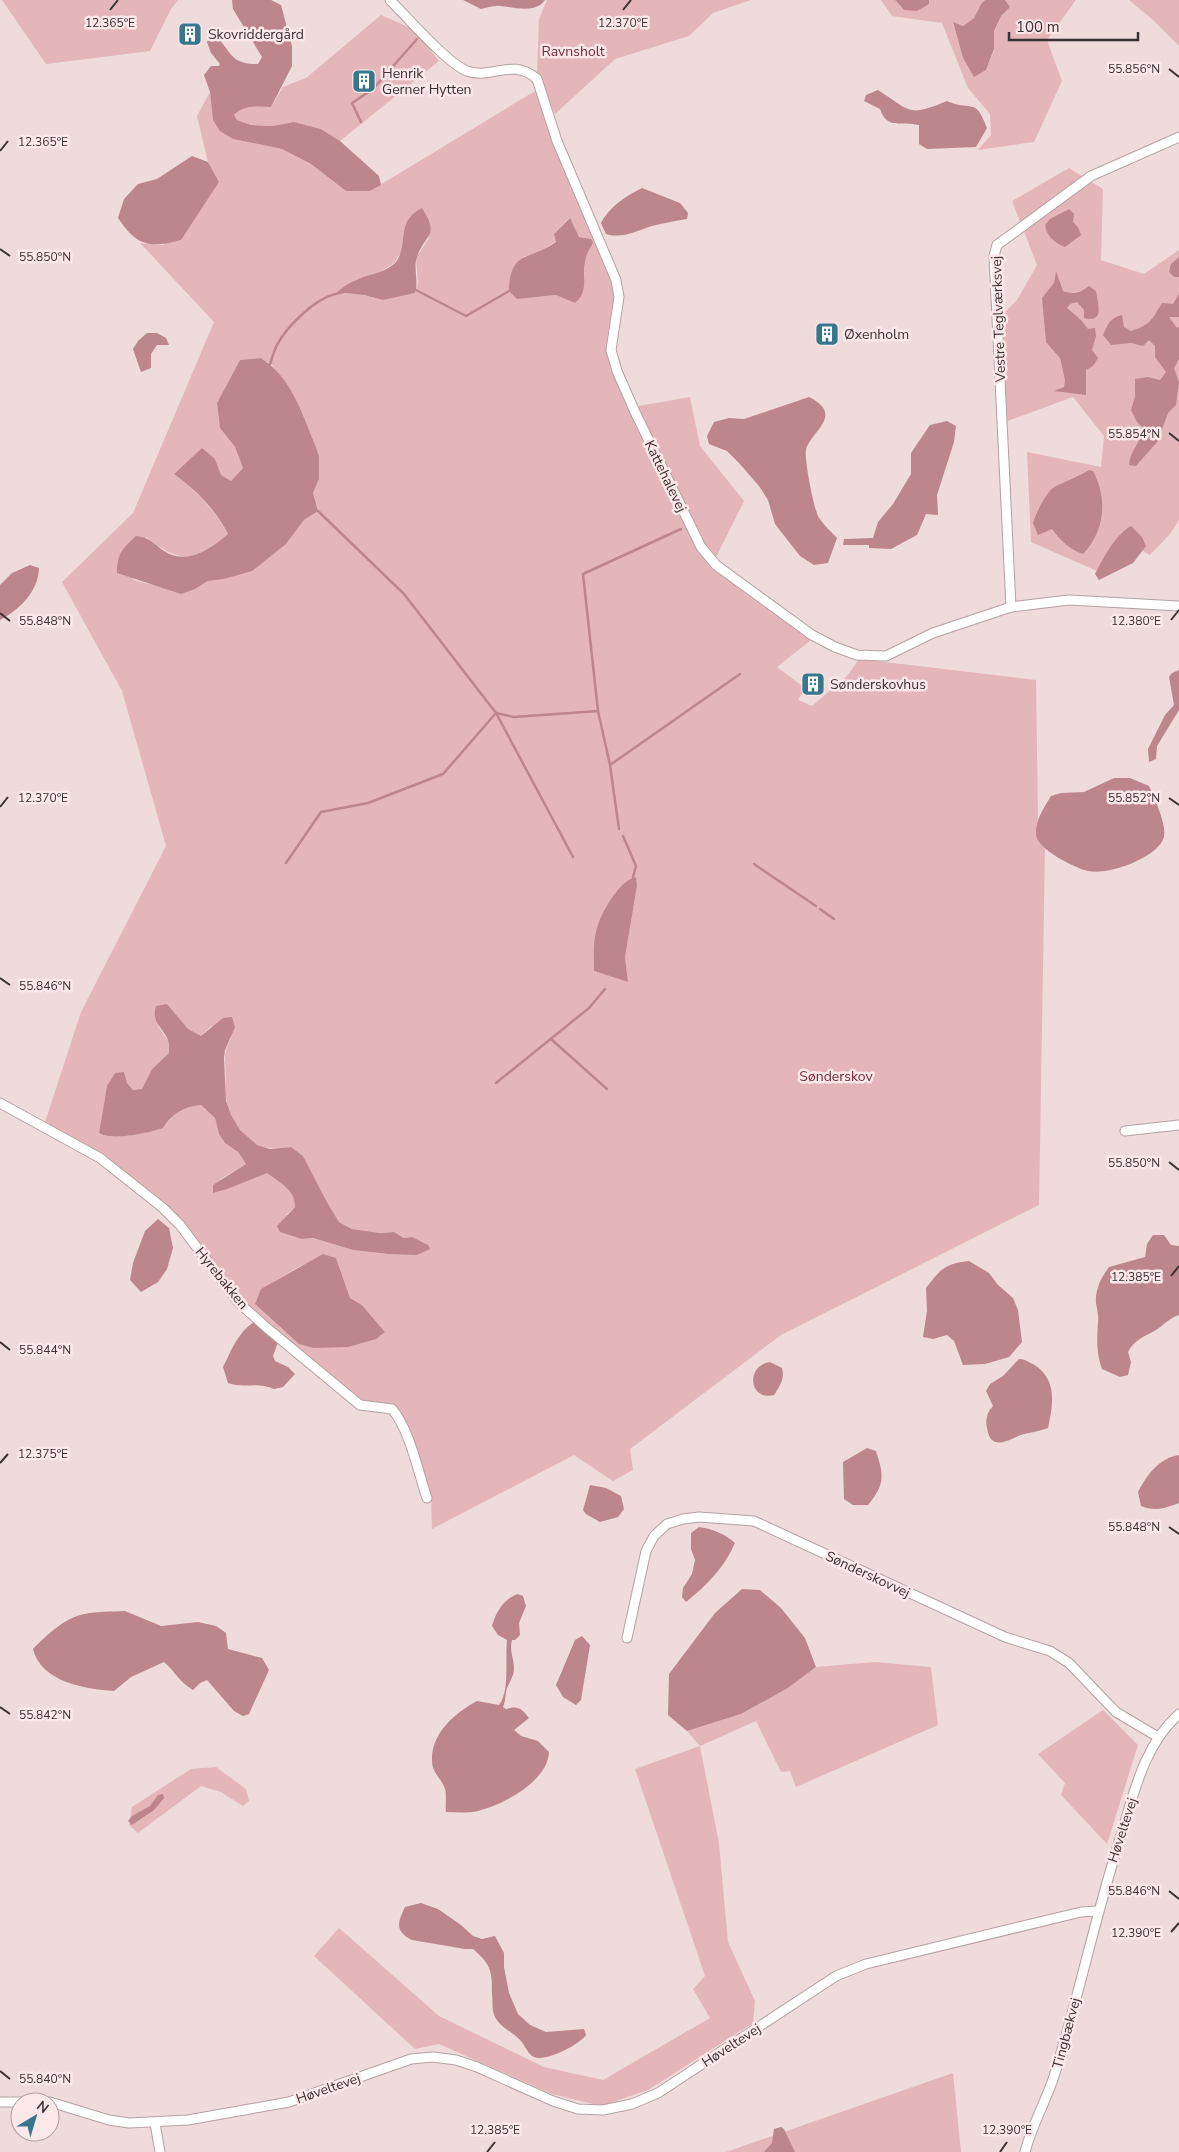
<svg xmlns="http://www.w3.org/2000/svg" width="1179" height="2152" viewBox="0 0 1179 2152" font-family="'Nunito Sans',sans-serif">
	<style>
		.green { fill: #e4b6ba; fill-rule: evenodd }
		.water { fill: #bc868c }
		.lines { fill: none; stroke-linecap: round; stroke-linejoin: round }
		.stream { stroke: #bc868c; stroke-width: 2.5 }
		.minor-casing { stroke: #b4a1a2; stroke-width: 11 }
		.minor { stroke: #fff; stroke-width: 9 }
		.ticks { fill: none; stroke: #393132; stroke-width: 2 }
		.labels { text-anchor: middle; stroke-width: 5; stroke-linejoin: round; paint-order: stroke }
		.poi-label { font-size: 14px; fill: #393132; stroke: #fce7e9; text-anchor: start }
		.park-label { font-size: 14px; fill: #6f2b37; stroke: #fce7e9 }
		.street-label { font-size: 14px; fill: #393132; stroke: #fce7e9 }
		.ticks-label { font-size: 12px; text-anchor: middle; fill: #393132; stroke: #fce7e9; stroke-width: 5; stroke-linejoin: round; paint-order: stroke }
	</style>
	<rect width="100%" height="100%" fill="#efdadc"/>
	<g class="green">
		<polygon points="2,0 178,0 171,9 150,51 46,64"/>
		<polygon points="547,0 751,0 713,13 689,36 615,59 555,114 537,74 539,19"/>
		<polygon points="881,0 895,0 904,10 929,4 929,0 985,0 981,4 974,18 963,26 953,23 963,58 986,70 994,50 994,31 1001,16 1009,7 1005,0 1076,0 1047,40 1062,81 1034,142 978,150 991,135 990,114 968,88 942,23 892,16"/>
		<polygon points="1129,0 1179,0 1179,46 1153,20"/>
		<path d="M381 15 413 29 439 61 340 141 321 129 294 122 273 126 251 125 237 120 234 115C243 105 258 106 271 107L283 87 306 78Z"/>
		<path d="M535 91 575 196 616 291 607 339 627 408 690 397 700 446 744 501 711 567 811 640 777 667 805 688 798 700 812 706 848 675 859 659 1036 680 1038 819 1036 836 1045 849 1039 1205 781 1335 630 1449 633 1470 613 1481 574 1455 432 1529 431 1497 393 1408 359 1401 260 1319 234 1293 188 1234 101 1155 45 1122 81 1012 166 846 122 691 62 582 133 513 214 322 140 243 163 245 219 182 208 162 197 116 210 92 213 120 233 139 282 149 311 164 346 191H370ZM415 211 429 238 416 258 418 284 415 292 383 300 364 295 345 293 333 295 355 280 375 275 394 263 401 252 403 237ZM569 218 579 237 591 239 592 244 585 259 584 283 576 303 556 295 525 298 523 257 544 250 556 241 554 234ZM261 358 272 365 302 414 316 447 319 456V479L313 493 318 511 304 520 286 544 271 555 224 579 208 581 195 589 149 584 133 580 146 537C182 565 193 562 228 534 213 508 198 493 174 474L186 463 215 459 221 475 231 481 243 468 235 447 220 428 217 403 240 360ZM637 886 625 957 628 982 594 971 596 931ZM167 1004 188 1030 201 1036 211 1026 231 1038C223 1054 225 1058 226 1075 226 1083 225 1091 226 1098 228 1115 242 1138 257 1145 268 1150 279 1148 291 1147L303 1156 327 1202 339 1222 352 1229 380 1233 394 1232 405 1238 412 1237 388 1254 353 1250 313 1238 302 1239 286 1215 295 1207C295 1188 280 1183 267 1172L219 1180 246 1164 238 1152 225 1143 219 1134 215 1118 201 1105C184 1107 172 1113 163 1128 149 1132 111 1141 99 1133L107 1086 127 1083 133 1090 143 1089 152 1069 169 1053 168 1041 158 1026ZM336 1258 350 1298 362 1305 385 1332 313 1348 299 1344 255 1304 262 1289 300 1266Z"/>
		<polygon points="1069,168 1103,189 1101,260 1144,274 1179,250 1179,520 1170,534 1150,555 1119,538 1097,571 1031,542 1027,452 1101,467 1104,436 1073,397 1005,422 1003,314 1017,300 1037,265 1012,201"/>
		<polygon points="875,1662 931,1667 938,1725 796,1787 790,1771 781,1772 756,1721 700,1746 719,1843 728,1942 755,2001 753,2023 648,2090 601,2106 552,2094 439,2044 415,2049 314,1956 339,1928 439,2016 544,2067 603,2080 710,2018 693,1989 705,1976 635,1769 700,1746 687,1731 741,1714 788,1688 816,1667"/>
		<polygon points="1103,1710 1138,1745 1107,1844 1061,1795 1065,1783 1038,1754"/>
		<polygon points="216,1767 246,1789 249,1801 243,1806 221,1792 201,1786 138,1833 129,1825 132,1807 191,1769"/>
		<polygon points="953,2073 961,2152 726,2152"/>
	</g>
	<g class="water">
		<path d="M232 0H271L281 5 292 46V66L271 107C258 106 243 105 234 115L237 120 251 125 273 126 294 122 321 129 340 141 379 176 381 185 370 191H346L311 164 282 149 233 139 220 131 213 120 210 92 204 75 211 66H219L220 64 211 53 207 42 212 35C225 40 228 58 242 62 247 64 253 64 258 64L262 57 233 9Z"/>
		<path d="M463 0H545C535 14 515 7 500 6 494 5 487 8 481 9Z"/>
		<polygon points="895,0 929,0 929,4 917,11 904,10"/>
		<polygon points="985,0 1005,0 1010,7 1001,16 994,31 994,49 986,70 974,77 963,58 953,22 963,26 974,18 981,4"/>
		<path d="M878 90C912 112 908 117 947 101 972 112 975 96 987 128L976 147 927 149 919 144V125C901 121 887 130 880 109L864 101 866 95Z"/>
		<path d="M192 156 208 162 219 182 181 240C149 249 136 245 118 218L124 199 138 184 157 179Z"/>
		<path d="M642 188 680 203 688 213 687 219C675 221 663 223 652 226 636 231 623 239 606 234L601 223C609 207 626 196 642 188Z"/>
		<path d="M422 208C440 237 426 232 417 257 413 268 419 281 415 293L383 300 364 295 345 293 332 296C339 291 346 284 354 281 367 274 382 274 394 264 410 248 394 221 422 208Z"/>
		<path d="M1069 209 1074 214 1073 222 1078 227 1081 235 1065 247C1055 243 1047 237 1045 225L1050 219Z"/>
		<path d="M570 218 579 237 591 239 593 243C590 249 586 254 585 262 582 277 589 292 575 303L556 295 517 299 509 291C510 249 530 261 556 242L554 234Z"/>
		<polygon points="1179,257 1179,277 1174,277 1169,272 1171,264"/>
		<path d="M1056 271 1063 291C1075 295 1080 293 1089 286L1096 291C1098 305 1105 323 1084 318V310L1077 302 1070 304 1067 308 1081 320 1088 329 1095 328 1096 336 1092 350 1098 358 1093 366 1086 370V395L1054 391 1064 387 1065 380 1060 358 1046 342 1042 298 1054 283Z"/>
		<path d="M1179 294V317H1169L1177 328 1179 327V359L1174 368 1179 382 1176 405 1168 413 1158 441 1136 466 1129 465C1130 451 1140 443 1144 429L1137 422 1131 410 1135 397V379L1148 377 1160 380 1166 372 1155 357V346L1149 340 1143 346 1131 343 1111 345 1103 335C1108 324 1110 318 1122 315L1124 327 1131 331C1151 325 1152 319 1162 303L1173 304Z"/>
		<polygon points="147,333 157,333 166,338 169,345 157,345 151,354 151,368 141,372 133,349 138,341"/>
		<path d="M261 358C292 378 302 414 316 447L319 456V479L313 493 318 511 304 520 286 544 252 571 224 579 208 581 195 589 181 594 117 573C117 554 122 549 136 536 149 537 154 544 164 551 187 566 210 549 228 534 215 509 197 491 174 474L202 448 215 459 221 475 231 481 243 468 235 447 220 428 217 403 240 360Z"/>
		<path d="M809 397C846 415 809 433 806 450 804 459 814 510 819 518 824 525 831 532 837 538L828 563 814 565 800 556 775 524 768 500 759 486 739 463 727 451 709 444 707 436 714 422 729 418 744 419Z"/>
		<polygon points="947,421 956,426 954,442 937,495 938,515 926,514 917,535 891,549 869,548 869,545 843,545 844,539 873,538 878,522 893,504 911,474 911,453 930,425"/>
		<path d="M1089 470 1093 471C1108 499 1105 531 1083 554 1069 549 1061 541 1052 529L1038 535 1033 523C1036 513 1047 490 1056 486 1068 480 1078 477 1089 470Z"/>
		<path d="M1131 526 1142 537 1146 546 1133 563 1099 580 1095 574C1103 558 1115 535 1131 526Z"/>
		<path d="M30 565 39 568C38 592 20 609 0 620V585L12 573Z"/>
		<polygon points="1179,670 1179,710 1157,746 1156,759 1149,762 1148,749 1165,715 1174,705 1169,677 1172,673"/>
		<path d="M1114 778H1130L1149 786C1154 797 1167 825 1164 837 1159 857 1108 876 1088 871 1075 868 1037 849 1036 835 1035 820 1044 808 1051 796L1061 793 1084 792Z"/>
		<path d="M636 877 637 886 625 957 628 982 594 971C594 958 593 944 596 932 599 916 619 880 636 877Z"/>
		<path d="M167 1004 188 1029 201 1036 223 1018 232 1017 235 1027 225 1050 224 1058 226 1101 231 1115 240 1130 257 1145 270 1149 291 1147 303 1156 327 1202 339 1222 352 1229 380 1233 394 1232 404 1238 412 1237 428 1245 430 1249 417 1255 388 1254 353 1250 313 1238 302 1239 280 1232 277 1226 295 1207C295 1189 280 1183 267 1173L227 1189 213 1193V1185L246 1164 238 1152 225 1143 219 1134 215 1118 201 1105C184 1107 172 1113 163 1128 149 1133 111 1141 99 1133L107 1086 115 1073 124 1072 127 1083 133 1090 142 1089 152 1069 169 1053C169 1049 169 1044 168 1040 162 1026 151 1023 156 1006Z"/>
		<polygon points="158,1219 169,1228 173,1248 167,1269 158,1282 141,1292 130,1280 133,1263 145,1231"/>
		<path d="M1153 1235H1164L1171 1245 1179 1246V1315C1169 1318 1164 1325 1156 1330 1144 1337 1135 1339 1128 1352L1131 1362 1128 1375 1120 1377 1102 1369C1096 1352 1097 1339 1098 1322 1099 1316 1097 1309 1096 1303 1095 1289 1101 1278 1109 1267L1145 1257 1147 1244Z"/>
		<polygon points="323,1254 336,1258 350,1298 362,1305 385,1332 376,1339 348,1347 313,1348 299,1344 255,1304 261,1289"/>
		<path d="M969 1261 989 1273 998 1285 1013 1298 1018 1310 1022 1342 1009 1357 985 1364 963 1365 954 1341 947 1335 933 1339 923 1337 927 1311 926 1288C941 1269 944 1264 969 1261Z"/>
		<path d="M254 1322 278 1342 273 1356 275 1361 288 1367 295 1374 283 1387 274 1389C257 1381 245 1389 228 1383L223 1367C231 1351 238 1332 254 1322Z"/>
		<path d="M1019 1359C1025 1359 1028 1362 1033 1364 1058 1379 1053 1405 1048 1428 1040 1431 1032 1432 1024 1434 1010 1438 991 1454 987 1428 985 1420 987 1412 993 1406L986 1391 990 1384 1003 1376Z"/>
		<path d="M770 1362 782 1368C785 1378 780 1386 774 1395 749 1401 745 1366 770 1362Z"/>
		<path d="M867 1448 876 1451C884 1476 885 1484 868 1505H853L844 1499 843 1462Z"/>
		<path d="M1179 1455V1503C1165 1508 1156 1512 1141 1506L1138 1492C1147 1475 1159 1458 1179 1455Z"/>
		<polygon points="590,1485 606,1488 621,1496 624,1509 618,1517 600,1522 586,1514 583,1510"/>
		<path d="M699 1527C713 1529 725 1534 735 1543 724 1568 707 1585 686 1602L682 1597 683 1588 692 1574 695 1560 691 1549V1533Z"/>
		<polygon points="742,1589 760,1590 781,1608 805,1638 816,1667 788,1688 741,1714 687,1731 668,1715 669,1674 715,1613"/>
		<path d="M518 1594 523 1596 526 1606 519 1623 520 1635 515 1640H512C509 1651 514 1658 514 1668 514 1676 510 1681 507 1688 505 1694 506 1700 503 1707L506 1709C518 1705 522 1709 529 1718L514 1730 521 1736 538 1741 549 1752C548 1782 500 1807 473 1812 465 1813 455 1812 446 1812 445 1805 447 1796 445 1789 442 1779 432 1773 432 1761 431 1733 455 1713 477 1701L499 1705C510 1692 505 1657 507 1640L498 1635 492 1626C495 1614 504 1598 518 1594Z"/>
		<path d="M125 1611 161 1626 198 1622 216 1626 226 1633 228 1649 262 1658 269 1670 249 1714 243 1716 234 1711 207 1680 200 1683 193 1690C178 1681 176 1672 164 1662L131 1677 114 1691C85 1689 41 1682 33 1649 47 1635 65 1617 85 1614 98 1611 112 1612 125 1611Z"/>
		<polygon points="582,1636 590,1645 581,1700 576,1705 563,1697 556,1685 575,1640"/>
		<polygon points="163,1794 164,1798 154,1810 132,1825 128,1821 132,1816 150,1806 158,1795"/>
		<path d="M421 1903 438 1909 461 1925 473 1936 482 1939 495 1936 504 1953V1967L509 1993 518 2014 530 2025 546 2032 584 2029 586 2035C579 2045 543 2064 532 2056 526 2051 524 2043 518 2038 508 2029 496 2025 493 2011 492 2006 493 2000 492 1995 492 1972 492 1965 473 1949H465L412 1940C394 1931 398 1922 405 1907Z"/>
		<polygon points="781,2127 784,2129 795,2152 764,2152 772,2143 774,2129"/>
	</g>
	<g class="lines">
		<g class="stream">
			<polyline points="361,122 352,103 373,89 417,39"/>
			<polyline points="416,290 466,316 509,291"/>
			<path d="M270 364C272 358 274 351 277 345 287 326 315 299 335 294"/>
			<polyline points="318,511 404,594 496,713 573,857"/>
			<polyline points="598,711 583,574 681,529"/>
			<polyline points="610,765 740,674"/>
			<polyline points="623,836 636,866 633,877"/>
			<polyline points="286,863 321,812 368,803 443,774 496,713 514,717 598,711 610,765 619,829"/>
			<polyline points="754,864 816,906"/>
			<polyline points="820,909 834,919"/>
			<polyline points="551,1039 607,1089"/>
			<polyline points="496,1083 589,1008 605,989"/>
		</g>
		<g class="minor-casing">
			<g id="minor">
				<path d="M390 0C407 17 447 63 467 71 492 80 512 57 537 79L557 141 616 280 619 297 611 350 617 371 635 412 701 547 716 565 812 635 835 647 857 655 886 656 933 633 1011 607 1069 600 1179 606"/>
				<polyline points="1011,607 994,256 997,245 1091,176 1179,137"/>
				<path d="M0 1103 100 1158 163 1208 180 1225 239 1303 267 1328 360 1405 392 1409C410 1430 418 1472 427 1498"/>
				<polyline points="1125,1131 1179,1125"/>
				<polyline points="627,1638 646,1551 654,1536 667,1524 683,1519 699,1517 754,1521 1005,1637 1050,1651 1069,1663 1116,1712 1158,1737"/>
				<polyline points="0,2102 48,2102"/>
				<polyline points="50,2102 109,2120 129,2123 188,2120 289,2102 411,2059 433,2057 456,2060 477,2067 553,2101 578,2109 603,2110 632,2104 658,2093 836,1976 866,1964 1081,1912 1098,1911"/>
				<polyline points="155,2123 160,2152"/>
				<path d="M1025 2152C1032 2124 1048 2098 1056 2070 1080 1991 1097 1910 1122 1832 1135 1789 1145 1744 1179 1714"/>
			</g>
		</g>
		<use href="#minor" class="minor"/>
	</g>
	<path class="ticks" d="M110 10 118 0M623 10 631 0M1169 69 1179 77M0 151 8 141M0 249 10 256M1169 433 1179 441M0 613 10 621M1171 620 1179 610M1169 798 1179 805M0 807 8 797M0 978 10 985M1169 1162 1179 1170M1171 1276 1179 1266M0 1342 10 1350M0 1463 8 1454M1169 1527 1179 1534M0 1707 10 1714M1169 1891 1179 1899M1171 1932 1179 1923M0 2071 10 2079M487 2152 495 2142M1000 2152 1007 2142"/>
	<defs>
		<g id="building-square" transform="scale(1.25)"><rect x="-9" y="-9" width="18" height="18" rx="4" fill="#37768b" stroke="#fce7e9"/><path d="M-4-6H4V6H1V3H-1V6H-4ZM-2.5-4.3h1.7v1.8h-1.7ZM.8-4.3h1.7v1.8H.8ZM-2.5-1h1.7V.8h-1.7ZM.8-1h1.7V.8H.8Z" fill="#fff"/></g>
	</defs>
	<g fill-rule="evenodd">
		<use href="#building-square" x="190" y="34"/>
		<use href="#building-square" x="364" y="81"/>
		<use href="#building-square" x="827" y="334"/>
		<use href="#building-square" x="813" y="684"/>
	</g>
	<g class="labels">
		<g class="poi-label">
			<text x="208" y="39">Skovriddergård</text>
			<text x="382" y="78">Henrik<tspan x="382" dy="16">Gerner Hytten</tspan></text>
			<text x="844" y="339">Øxenholm</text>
			<text x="830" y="689">Sønderskovhus</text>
		</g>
		<g class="park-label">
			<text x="573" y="56">Ravnsholt</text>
			<text x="836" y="1081">Sønderskov</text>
		</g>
		<g class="street-label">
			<text transform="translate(998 319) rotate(-92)" y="5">Vestre Teglværksvej</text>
			<text transform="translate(666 476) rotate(64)" y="5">Kattehalevej</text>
			<text transform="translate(222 1278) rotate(51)" y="5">Hyrebakken</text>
			<text transform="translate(868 1574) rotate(25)" y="5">Sønderskovvej</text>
			<text transform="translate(1122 1830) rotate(-72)" y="5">Høveltevej</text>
			<text transform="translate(1066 2033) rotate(-75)" y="5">Tingbækvej</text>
			<text transform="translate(731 2045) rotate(-33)" y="5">Høveltevej</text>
			<text transform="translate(328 2088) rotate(-19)" y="5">Høveltevej</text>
		</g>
	</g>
	<g class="ticks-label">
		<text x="110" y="27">12.365°E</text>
		<text x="623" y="27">12.370°E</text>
		<text x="1134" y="73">55.856°N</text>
		<text x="43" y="146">12.365°E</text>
		<text x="45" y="261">55.850°N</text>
		<text x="1134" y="438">55.854°N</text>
		<text x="1136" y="625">12.380°E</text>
		<text x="45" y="625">55.848°N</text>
		<text x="43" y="802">12.370°E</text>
		<text x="1134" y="802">55.852°N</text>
		<text x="45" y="990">55.846°N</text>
		<text x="1134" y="1167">55.850°N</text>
		<text x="1136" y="1281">12.385°E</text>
		<text x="45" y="1354">55.844°N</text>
		<text x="43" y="1458">12.375°E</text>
		<text x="1134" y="1531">55.848°N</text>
		<text x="45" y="1719">55.842°N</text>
		<text x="1134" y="1895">55.846°N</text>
		<text x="1136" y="1937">12.390°E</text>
		<text x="45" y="2083">55.840°N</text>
		<text x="495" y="2134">12.385°E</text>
		<text x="1007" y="2134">12.390°E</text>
	</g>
	<g transform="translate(35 2117) rotate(38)"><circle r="24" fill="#fce7e9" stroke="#ae9ea0"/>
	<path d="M0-4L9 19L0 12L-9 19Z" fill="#37768b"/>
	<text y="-8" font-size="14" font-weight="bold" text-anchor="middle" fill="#393132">N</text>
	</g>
	<path d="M1009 32v8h129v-8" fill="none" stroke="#393132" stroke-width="2.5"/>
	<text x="1016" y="32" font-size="15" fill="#393132" stroke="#fce7e9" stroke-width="4" paint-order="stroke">100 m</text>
</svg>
